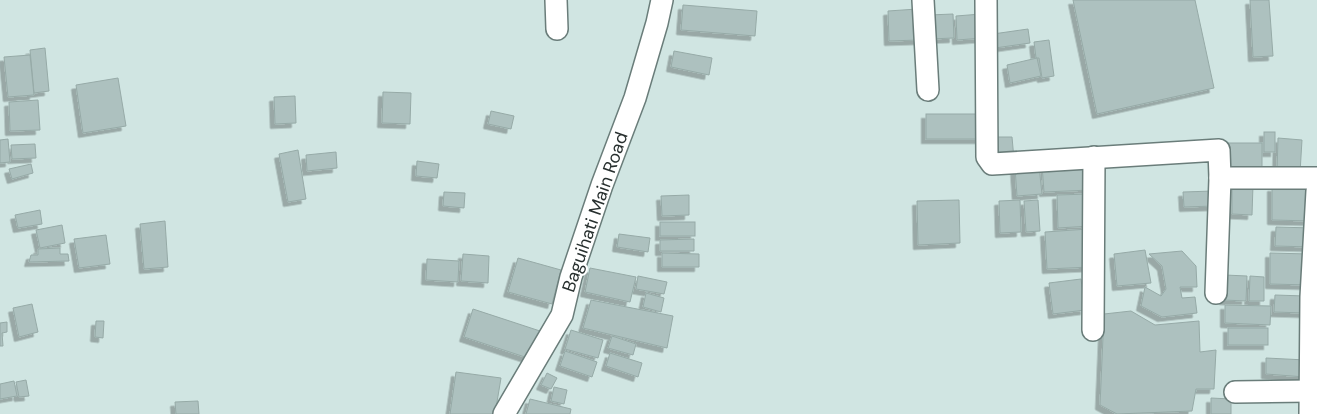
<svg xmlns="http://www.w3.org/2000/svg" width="1317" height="414" viewBox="0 0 1317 414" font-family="'DM Sans',sans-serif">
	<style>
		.building { fill: #adc1bf; stroke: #96aaa7; filter: url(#shadow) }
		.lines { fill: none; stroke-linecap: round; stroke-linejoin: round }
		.minor-casing { stroke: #6a7d7a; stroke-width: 24 }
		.minor { stroke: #fff; stroke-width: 21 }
		.labels { text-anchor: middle; stroke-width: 4; stroke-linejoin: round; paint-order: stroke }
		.street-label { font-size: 18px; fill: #28302f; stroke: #fff }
	</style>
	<defs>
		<filter id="shadow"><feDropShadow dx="-4.5" dy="4.5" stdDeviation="0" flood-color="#0004"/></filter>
	</defs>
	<rect width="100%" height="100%" fill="#d0e5e2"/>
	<g class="building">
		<polygon points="1073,0 1195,0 1214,88 1097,114"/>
		<polygon points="1250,0 1269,0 1273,56 1253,57"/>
		<polygon points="683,5 757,11 755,36 681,30"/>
		<polygon points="917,9 919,40 889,41 888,11"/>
		<polygon points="953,14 954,38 930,39 929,15"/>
		<polygon points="981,14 983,38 957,40 956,16"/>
		<polygon points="1028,29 1030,43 995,48 993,34"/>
		<polygon points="1049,40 1054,76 1042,78 1039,58 1036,58 1034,42"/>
		<polygon points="45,48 49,91 34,93 30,50"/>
		<polygon points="674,51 712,58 709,75 671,67"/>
		<polygon points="30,55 34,95 8,97 4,57"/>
		<polygon points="1037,58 1041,76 1010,83 1007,65"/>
		<polygon points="118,78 126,126 83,133 76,85"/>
		<polygon points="383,92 411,93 410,124 382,123"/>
		<polygon points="295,96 296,123 275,124 274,97"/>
		<polygon points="38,100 40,130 10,131 9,102"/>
		<polygon points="491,111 514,116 511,129 488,124"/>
		<rect x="926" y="114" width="56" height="25"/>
		<rect x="1264" y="132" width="11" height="20"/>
		<polygon points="992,137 1012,137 1014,159 993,160"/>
		<polygon points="1278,138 1302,140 1300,173 1277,172"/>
		<polygon points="8,139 10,162 0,163 0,140"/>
		<rect x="1228" y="143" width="34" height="28"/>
		<polygon points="35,144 36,158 12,159 11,145"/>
		<polygon points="298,150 306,199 288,202 279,154"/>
		<polygon points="336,152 337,168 307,171 306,155"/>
		<polygon points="417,161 439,164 437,178 416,176"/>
		<polygon points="1088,162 1090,190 1044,192 1042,165"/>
		<polygon points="31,164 33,173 12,179 9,169"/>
		<polygon points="1039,166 1042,194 1017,196 1015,168"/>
		<polygon points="1232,184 1253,185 1252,215 1232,214"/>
		<polygon points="1272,187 1312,188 1312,221 1272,220"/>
		<polygon points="1213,191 1214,206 1184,207 1183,192"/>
		<polygon points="444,192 465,193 464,208 443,206"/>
		<polygon points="1089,194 1090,226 1058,228 1057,195"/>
		<polygon points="689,195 689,215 662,216 661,196"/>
		<polygon points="959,200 960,243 918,245 917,201"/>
		<polygon points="1020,200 1021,232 1000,233 999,201"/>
		<polygon points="1038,200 1040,231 1026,232 1024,201"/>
		<polygon points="40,210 42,224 18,228 15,215"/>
		<polygon points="165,221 168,267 144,269 140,224"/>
		<rect x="660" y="222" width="35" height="14"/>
		<polygon points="62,225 65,243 40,248 36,230"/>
		<polygon points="1276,227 1313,228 1312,247 1275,246"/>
		<polygon points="1088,229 1090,267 1047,269 1045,232"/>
		<polygon points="619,234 650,238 648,252 617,247"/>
		<polygon points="106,235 110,264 79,268 74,239"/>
		<polygon points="694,239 694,251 660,251 660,240"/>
		<polygon points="60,248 60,254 68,254 69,261 29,262 31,255 38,255 38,249"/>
		<polygon points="1145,250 1151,283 1117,286 1114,254"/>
		<polygon points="1182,251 1196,266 1197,287 1180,287 1182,298 1195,297 1197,313 1162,317 1141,306 1145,287 1161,296 1166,289 1162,266 1149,254"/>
		<polygon points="662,253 699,254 699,267 662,267"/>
		<polygon points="1270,253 1309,254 1309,285 1270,284"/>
		<polygon points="463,254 489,256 488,283 461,281"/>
		<polygon points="518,258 561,270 552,304 508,292"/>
		<polygon points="427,259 459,261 458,282 426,280"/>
		<polygon points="590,268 636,277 630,302 585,292"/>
		<polygon points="1225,275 1247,276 1246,301 1224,300"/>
		<polygon points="638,276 667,282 664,294 636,289"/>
		<polygon points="1250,276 1264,277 1264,301 1249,301"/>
		<polygon points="1081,279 1085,310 1053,314 1049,283"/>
		<polygon points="646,293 664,298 661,312 643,307"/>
		<polygon points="1275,295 1305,296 1305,313 1274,312"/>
		<polygon points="591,300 673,316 667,348 583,328"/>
		<polygon points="32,304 38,332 19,337 13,308"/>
		<polygon points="1225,305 1271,306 1270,325 1225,323"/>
		<polygon points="473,309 540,331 531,359 464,337"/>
		<polygon points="1131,311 1155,325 1199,321 1200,352 1216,350 1214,389 1196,389 1192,411 1117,414 1100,405 1104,314"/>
		<polygon points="96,321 104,321 103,338 95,337"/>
		<polygon points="7,322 7,332 2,333 3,346 0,346 0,323"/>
		<rect x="1228" y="328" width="40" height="17"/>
		<polygon points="571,330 603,340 598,358 565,349"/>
		<polygon points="612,336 636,344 633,355 608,348"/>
		<polygon points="565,351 597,362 592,377 560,366"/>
		<polygon points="610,353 642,363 638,377 606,366"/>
		<polygon points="1266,358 1306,360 1305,377 1266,374"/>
		<polygon points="456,372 501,378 495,414 450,414"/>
		<polygon points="547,373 557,378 551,389 541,385"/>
		<polygon points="26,380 29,396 19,397 16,382"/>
		<polygon points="14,381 17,396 0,399 0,384"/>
		<polygon points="554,387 567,390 564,404 551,401"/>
		<polygon points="1211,398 1231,399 1231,414 1211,414"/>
		<polygon points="530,399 571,409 570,414 526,414"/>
		<polygon points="198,401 199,414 176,414 175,402"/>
	</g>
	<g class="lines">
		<g class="minor-casing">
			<g id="minor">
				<polyline points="556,0 557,29"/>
				<polyline points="923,0 928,90"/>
				<polyline points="986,0 987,157 992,164 1219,150 1220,178 1317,178"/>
				<polyline points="1216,293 1220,178"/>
				<polyline points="1093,330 1094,157"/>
				<polyline points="1235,392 1310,391"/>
				<polyline points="504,414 562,315 571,277 602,185 635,98 657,23 662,0"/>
				<polyline points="1310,414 1311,297 1317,191"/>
			</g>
		</g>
		<use href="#minor" class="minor"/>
	</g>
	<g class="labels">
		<g class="street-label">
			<text transform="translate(595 212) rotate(-71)" y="6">Baguihati Main Road</text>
		</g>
	</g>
</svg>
